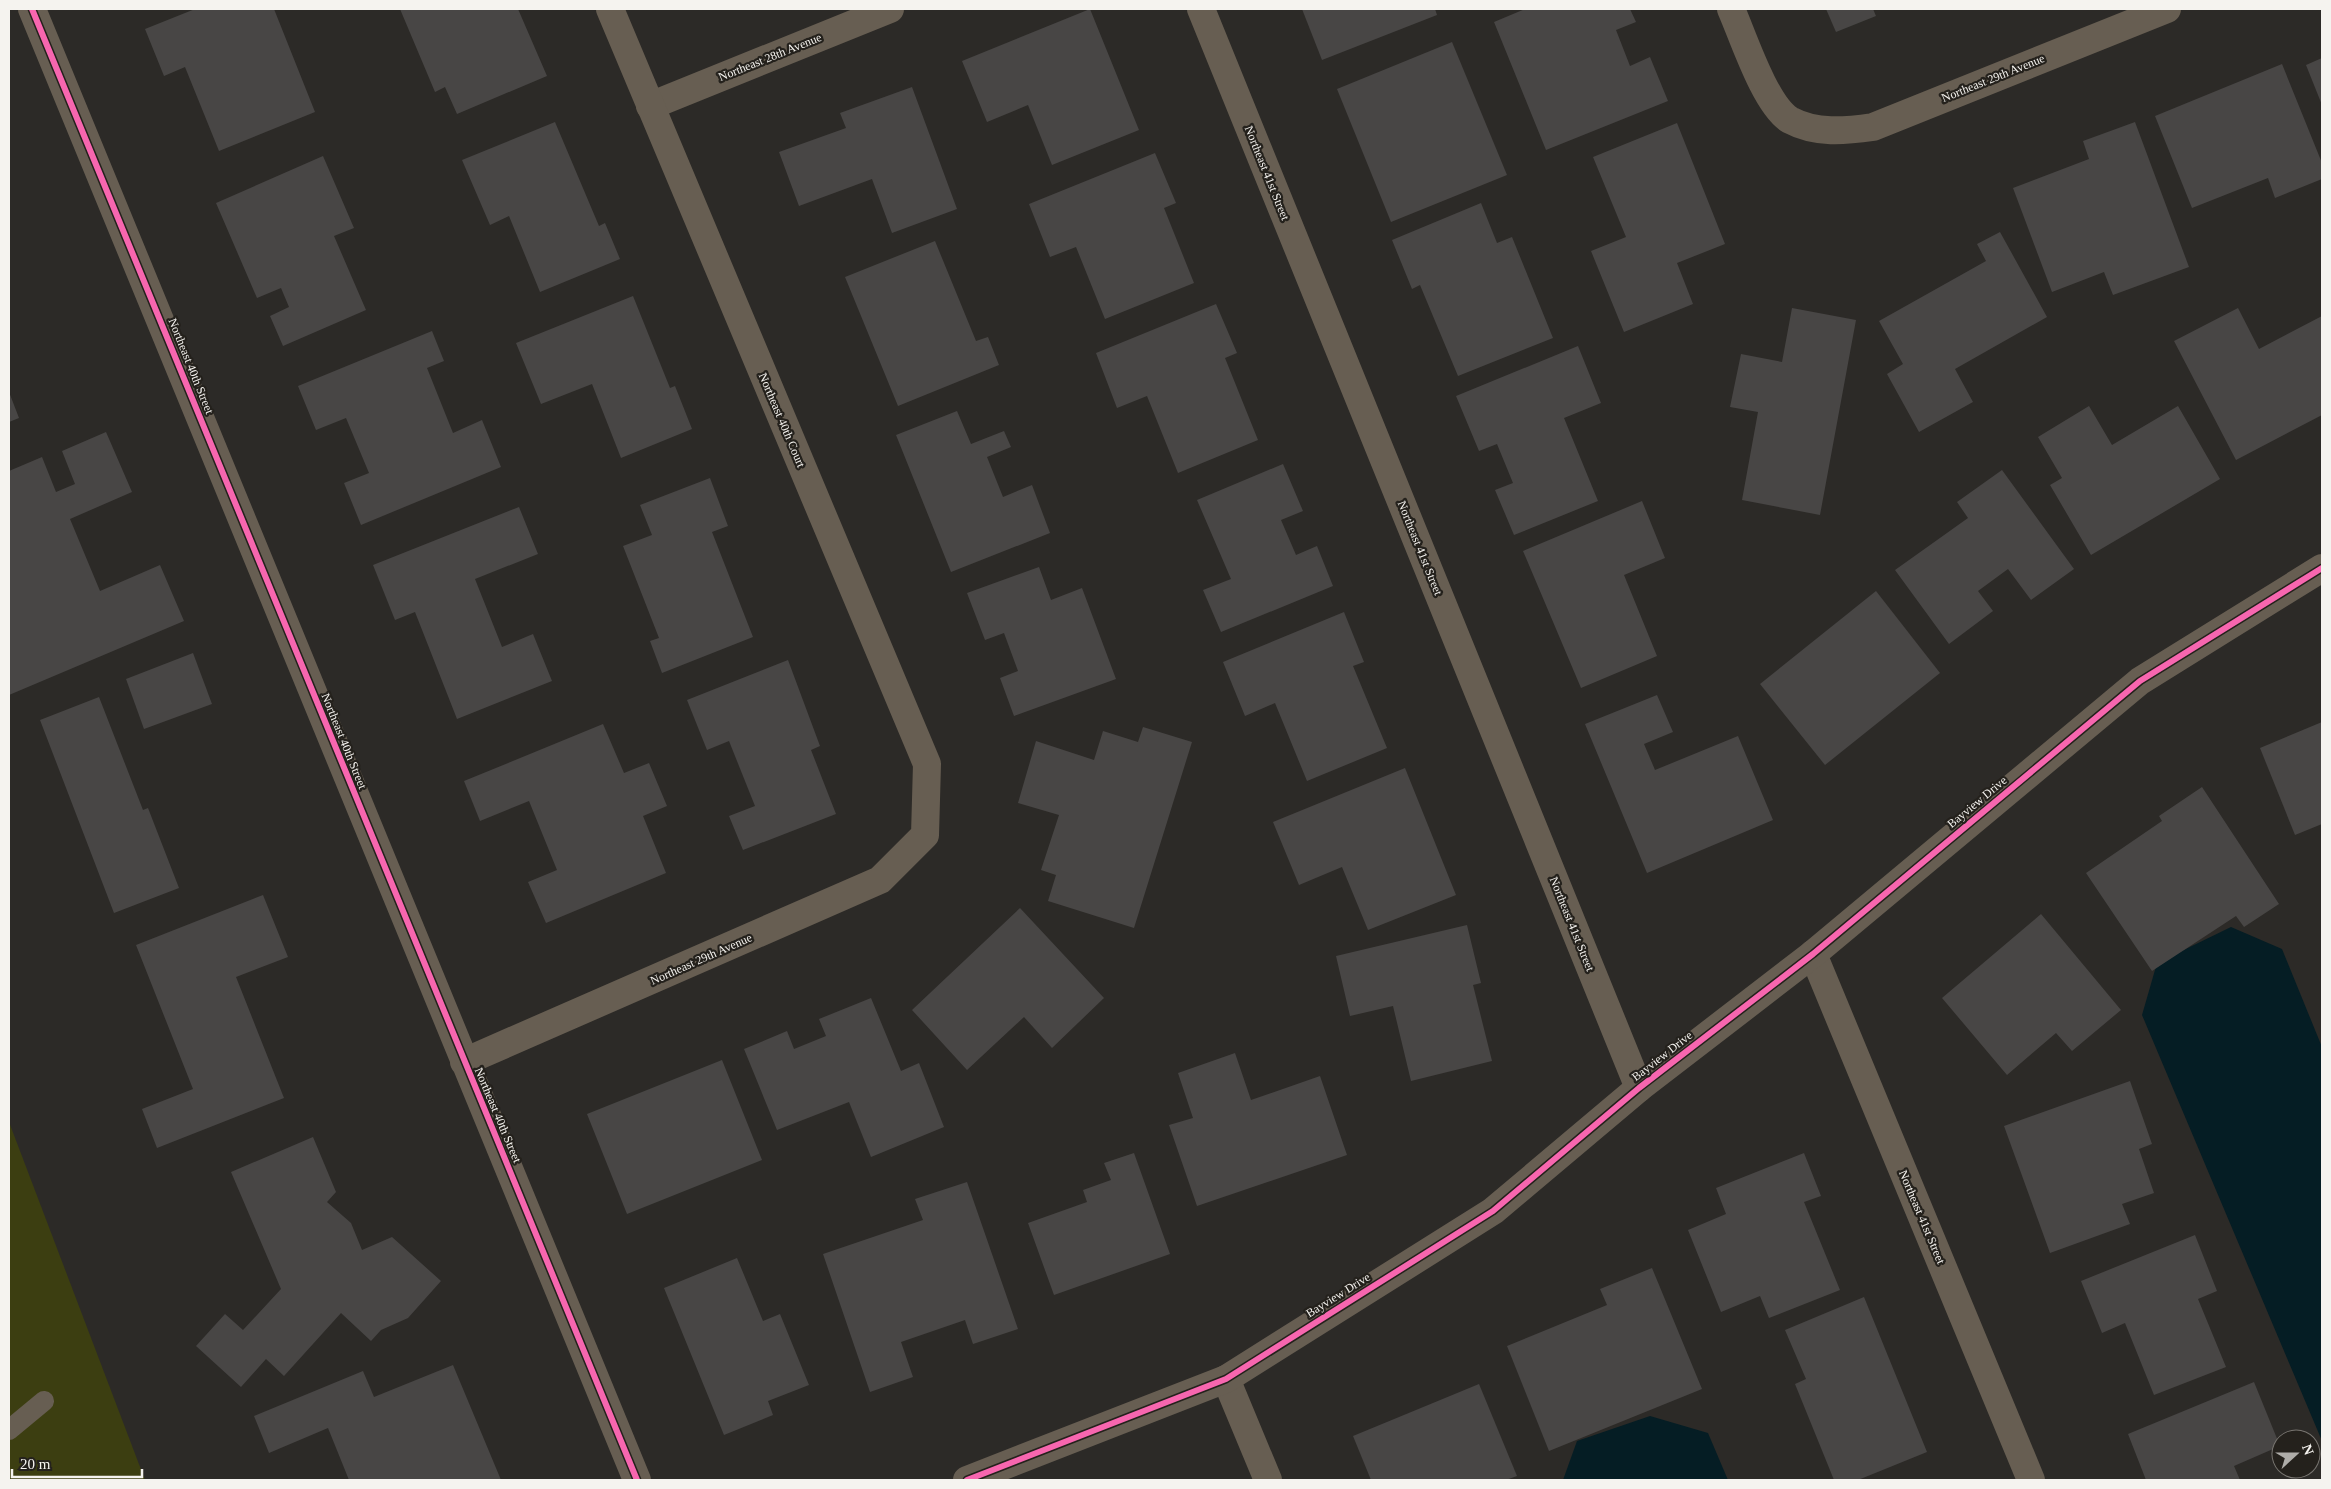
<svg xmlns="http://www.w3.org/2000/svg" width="2331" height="1489" viewBox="0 0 2331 1489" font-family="'Times New Roman',serif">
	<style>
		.green { fill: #3c3e11 }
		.water { fill: #051d24 }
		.building { fill: #484645 }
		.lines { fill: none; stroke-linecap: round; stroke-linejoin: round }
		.service { stroke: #675e52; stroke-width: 20 }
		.minor { stroke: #675e52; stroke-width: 28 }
		.tertiary { stroke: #675e52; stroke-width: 28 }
		.cycleway-casing { stroke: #24211c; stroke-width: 9 }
		.cycleway { stroke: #f766af; stroke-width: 6 }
		.labels { text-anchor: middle; stroke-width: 4.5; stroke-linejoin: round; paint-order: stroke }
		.street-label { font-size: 12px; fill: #f5f3ef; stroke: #24211c }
	</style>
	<rect width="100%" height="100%" fill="#2c2a27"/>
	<polygon class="green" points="9,1122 145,1480 9,1480"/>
	<g class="water">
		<polygon points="2231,927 2282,949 2322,1047 2322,1441 2142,1015 2157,963"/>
		<polygon points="1650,1416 1708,1433 1728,1480 1563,1480 1577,1441"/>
	</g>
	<g class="building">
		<polygon points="195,9 274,9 315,112 219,151 185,67 164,76 145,29"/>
		<polygon points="400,9 518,9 547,76 457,114 445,87 435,92"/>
		<polygon points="1090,9 1139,130 1052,165 1028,105 987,122 962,61"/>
		<polygon points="1302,9 1435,9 1437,15 1322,60"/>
		<polygon points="1525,9 1630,9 1636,22 1616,30 1630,66 1650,57 1668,101 1546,150 1494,22"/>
		<polygon points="1826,9 1873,9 1876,16 1836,32"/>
		<polygon points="1452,42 1507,175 1391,222 1337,89"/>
		<polygon points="2322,58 2322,105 2306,65"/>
		<polygon points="2282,64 2322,163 2322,179 2275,198 2268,178 2192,208 2155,116"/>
		<polygon points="912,87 957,209 892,233 872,179 799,206 779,152 846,128 840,113"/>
		<polygon points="555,122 599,226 605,223 620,259 540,292 509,216 490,225 462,160"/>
		<polygon points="2135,122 2189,267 2113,295 2104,272 2052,292 2013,188 2089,159 2083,141"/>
		<polygon points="1677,123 1725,244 1677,263 1693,304 1624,332 1591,251 1626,237 1593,157"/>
		<polygon points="1155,153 1176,203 1164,208 1194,283 1105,319 1076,247 1050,257 1029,204"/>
		<polygon points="323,156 354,228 334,236 366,310 283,346 270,316 289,307 281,288 257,298 216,203"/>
		<polygon points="1481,203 1497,243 1512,237 1553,338 1458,376 1420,285 1412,289 1392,240"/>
		<polygon points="2000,232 2047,317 1955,369 1973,402 1919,432 1887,374 1903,364 1879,321 1986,261 1977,244"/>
		<polygon points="935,241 976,341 988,337 999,365 898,406 845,277"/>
		<polygon points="633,296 670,388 675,386 692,429 621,458 592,384 541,404 516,343"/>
		<polygon points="1216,304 1237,353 1225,358 1258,440 1178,473 1147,396 1117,408 1096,353"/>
		<polygon points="1792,308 1856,320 1820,515 1742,500 1758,412 1730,407 1741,354 1782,362"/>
		<polygon points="2238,308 2259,349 2322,316 2322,415 2236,460 2174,341"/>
		<polygon points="432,331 444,361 427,368 453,433 482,420 501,467 361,525 344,483 369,473 346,418 316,430 298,386"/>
		<polygon points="1578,346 1601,403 1564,418 1598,501 1514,535 1495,490 1513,483 1497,444 1479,451 1456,396"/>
		<polygon points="9,392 19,418 9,422"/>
		<polygon points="2089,406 2112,445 2178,406 2220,479 2091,555 2050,485 2062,478 2038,437"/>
		<polygon points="957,411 971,444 1004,431 1011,447 987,457 1003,497 1032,485 1050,533 951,572 896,435"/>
		<polygon points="106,432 132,492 70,519 100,591 160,565 184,621 9,695 9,471 42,457 56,492 75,484 62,451"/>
		<polygon points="1283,464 1303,511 1281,520 1296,555 1317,546 1333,586 1221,632 1203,590 1231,579 1197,500"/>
		<polygon points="2002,470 2074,569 2031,600 2008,569 1978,591 1993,611 1949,644 1895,570 1968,518 1957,502"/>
		<polygon points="710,478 728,526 712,532 753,637 662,673 650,641 659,638 623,546 652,535 640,505"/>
		<polygon points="1642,501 1665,558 1624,575 1657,656 1581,688 1523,551"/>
		<polygon points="519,507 538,554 475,579 502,647 533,634 552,681 457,719 415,612 395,620 373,565"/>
		<polygon points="1039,567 1051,600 1082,588 1116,679 1014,716 1000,678 1018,671 1004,633 985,640 967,593"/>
		<polygon points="1876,591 1940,673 1825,765 1760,684"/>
		<polygon points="1344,612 1364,662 1353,666 1387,748 1307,781 1275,703 1245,716 1223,662"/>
		<polygon points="193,653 212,704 144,729 126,679"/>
		<polygon points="788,660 820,746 811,750 836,814 743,850 729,816 755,806 729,741 707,750 687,700"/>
		<polygon points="1657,695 1673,732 1644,744 1655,770 1738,736 1773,820 1647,873 1585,724"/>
		<polygon points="99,697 143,810 148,808 179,888 114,913 40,720"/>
		<polygon points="2322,722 2322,824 2295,835 2260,748"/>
		<polygon points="603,724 624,773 649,763 667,806 643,816 666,873 546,923 528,882 557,870 529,801 480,821 464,781"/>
		<polygon points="1143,727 1192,742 1134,928 1048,901 1056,875 1041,870 1059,815 1018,803 1036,741 1094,760 1103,731 1138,742"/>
		<polygon points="1405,768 1456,895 1368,930 1342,867 1299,885 1273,822"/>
		<polygon points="2202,787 2279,904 2244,927 2236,916 2152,971 2086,873 2162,821 2159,816"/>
		<polygon points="263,895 288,957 236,977 284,1098 157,1148 142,1109 193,1089 136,945"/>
		<polygon points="1020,908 1104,998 1052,1048 1024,1017 967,1070 912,1010"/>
		<polygon points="2041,914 2121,1010 2072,1051 2056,1033 2007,1075 1942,998"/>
		<polygon points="1467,925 1481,983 1473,985 1492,1061 1411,1081 1393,1006 1350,1016 1336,956"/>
		<polygon points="871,998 901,1071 919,1063 944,1127 871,1157 849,1102 777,1130 744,1049 787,1031 794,1049 826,1036 819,1019"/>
		<polygon points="1235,1053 1251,1100 1320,1076 1347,1155 1197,1206 1169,1125 1193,1118 1178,1073"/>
		<polygon points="722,1060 762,1160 627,1214 587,1114"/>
		<polygon points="2130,1081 2152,1144 2139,1149 2154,1193 2122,1204 2130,1224 2050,1253 2004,1126"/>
		<polygon points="313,1137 336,1192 327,1202 351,1223 362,1250 392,1237 441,1281 408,1318 381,1330 371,1341 341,1313 284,1376 266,1359 241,1387 196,1346 225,1314 243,1330 281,1289 231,1172"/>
		<polygon points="1134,1153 1170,1254 1054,1295 1028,1223 1087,1202 1083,1190 1111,1180 1104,1163"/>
		<polygon points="1804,1153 1821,1196 1804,1202 1840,1290 1769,1318 1760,1296 1721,1312 1688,1230 1726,1214 1716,1188"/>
		<polygon points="967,1182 1018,1329 973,1344 965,1320 901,1342 913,1377 870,1392 823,1254 923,1220 915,1199"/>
		<polygon points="2195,1235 2217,1291 2198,1299 2226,1367 2154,1395 2125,1323 2102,1333 2081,1281"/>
		<polygon points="737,1258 763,1321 780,1314 809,1385 768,1401 773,1415 724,1435 664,1288"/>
		<polygon points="1652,1268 1702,1389 1549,1451 1507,1346 1607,1305 1600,1289"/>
		<polygon points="1864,1297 1927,1452 1858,1480 1834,1480 1795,1384 1806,1379 1785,1330"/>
		<polygon points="453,1365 501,1480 349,1480 328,1428 269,1453 254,1416 363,1371 374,1397"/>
		<polygon points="2254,1382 2280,1446 2234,1466 2240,1480 2146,1480 2128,1434"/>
		<polygon points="1479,1384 1517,1476 1506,1480 1371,1480 1353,1436"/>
	</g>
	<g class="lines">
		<polyline class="service" points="9,1430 44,1401"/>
		<g class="minor">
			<polyline points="32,9 637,1480"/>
			<polyline points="1201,9 1639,1088"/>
			<path d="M1731 9C1743 36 1765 105 1790 120 1816 134 1845 131 1873 127L2167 9"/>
			<polyline points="650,106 890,9"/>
			<polyline points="1813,954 2031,1480"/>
			<polyline points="464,1062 880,880 925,835 927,764 610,9"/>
			<polyline points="1226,1379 1268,1480"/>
		</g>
		<polyline class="tertiary" points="967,1480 1226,1379 1493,1211 1639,1088 1813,954 2140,681 2322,568"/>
		<g class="cycleway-casing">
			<g id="cycleway">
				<polyline points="32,9 637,1480"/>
				<polyline points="967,1480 1226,1379 1493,1211 1639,1088 1813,954 2140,681 2322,568"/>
			</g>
		</g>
		<use href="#cycleway" class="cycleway"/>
	</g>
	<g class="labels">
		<g class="street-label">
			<text transform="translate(770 57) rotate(-22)" y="4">Northeast 28th Avenue</text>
			<text transform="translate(1993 78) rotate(-22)" y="4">Northeast 29th Avenue</text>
			<text transform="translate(1267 173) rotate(68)" y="4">Northeast 41st Street</text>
			<text transform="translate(191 366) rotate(68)" y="4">Northeast 40th Street</text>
			<text transform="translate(782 420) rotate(67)" y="4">Northeast 40th Court</text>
			<text transform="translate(1420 548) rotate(68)" y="4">Northeast 41st Street</text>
			<text transform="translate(344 741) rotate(68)" y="4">Northeast 40th Street</text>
			<text transform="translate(1977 802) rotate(-40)" y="4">Bayview Drive</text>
			<text transform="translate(1572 924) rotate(68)" y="4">Northeast 41st Street</text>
			<text transform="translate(701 959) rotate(-24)" y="4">Northeast 29th Avenue</text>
			<text transform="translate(1662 1056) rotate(-38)" y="4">Bayview Drive</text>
			<text transform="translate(498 1115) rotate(67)" y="4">Northeast 40th Street</text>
			<text transform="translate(1922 1217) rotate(67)" y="4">Northeast 41st Street</text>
			<text transform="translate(1338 1295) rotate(-32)" y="4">Bayview Drive</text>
		</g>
	</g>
	<rect width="2331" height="1489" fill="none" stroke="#f5f3ef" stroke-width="20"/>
	<g transform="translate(2296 1454) rotate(69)"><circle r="24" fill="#24211c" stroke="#787570"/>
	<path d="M0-4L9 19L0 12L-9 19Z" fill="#afada9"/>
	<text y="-8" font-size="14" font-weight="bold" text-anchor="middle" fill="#f5f3ef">N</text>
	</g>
	<path d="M12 1469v8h130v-8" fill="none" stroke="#f5f3ef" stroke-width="2.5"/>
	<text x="20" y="1469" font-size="15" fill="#f5f3ef" stroke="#24211c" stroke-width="4" paint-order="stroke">20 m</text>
</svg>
